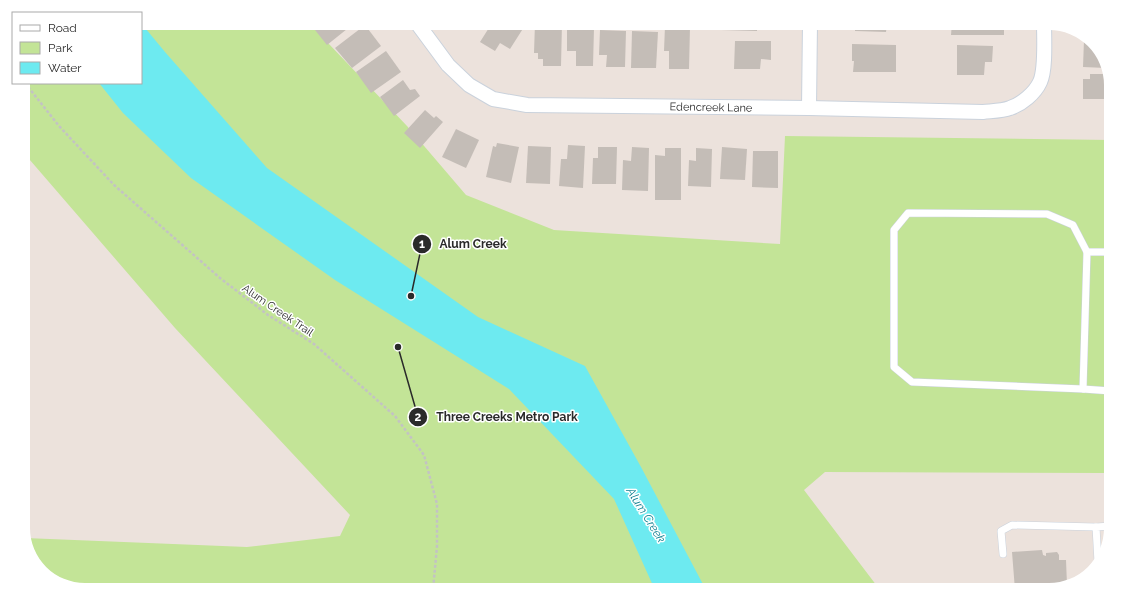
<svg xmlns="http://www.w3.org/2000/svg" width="1134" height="613" viewBox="0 0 1134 613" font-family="Raleway,sans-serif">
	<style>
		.green { fill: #c3e497 }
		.water { fill: #6deaf0 }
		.building { fill: #c4bdb7 }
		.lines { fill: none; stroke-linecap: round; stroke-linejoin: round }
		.service-casing { stroke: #cad2dc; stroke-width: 8 }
		.minor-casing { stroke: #cad2dc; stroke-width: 16 }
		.path { stroke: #c3c3c3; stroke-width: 2.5; stroke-dasharray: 3 2; stroke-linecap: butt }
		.service { stroke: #fff; stroke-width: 7 }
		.minor { stroke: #fff; stroke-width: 14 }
		.labels { text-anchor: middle; stroke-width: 3; stroke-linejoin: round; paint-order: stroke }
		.street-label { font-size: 11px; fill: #2a2a2a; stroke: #fff }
		.water-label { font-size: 12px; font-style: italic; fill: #0c7f8f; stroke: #fff }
		.leader { fill: none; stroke: #2a2a2a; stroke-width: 1.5 }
		.callout-dot { fill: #2a2a2a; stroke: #fff; stroke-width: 1.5 }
		.mark-label { font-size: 12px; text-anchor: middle; font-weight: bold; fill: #fff }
		.callout-label { font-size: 12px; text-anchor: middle; font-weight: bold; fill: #2a2a2a; stroke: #fff; stroke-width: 3; stroke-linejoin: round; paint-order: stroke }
	</style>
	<rect width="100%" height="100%" fill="#ece2dc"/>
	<polygon class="green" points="141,23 309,23 407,126 466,195 554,230 780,244 785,136 1111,140 1111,470 1105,473 825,472 804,490 880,590 85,590 58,583 34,563 25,538 247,547 340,536 350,515 175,328 23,152 23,83 141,83"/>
	<polygon class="water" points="141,23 165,52 267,168 478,317 585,366 641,467 706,590 655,590 614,499 509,389 335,280 191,178 123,113 99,83 141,83"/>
	<g class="building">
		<polygon points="314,23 343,23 347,29 327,45 311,25"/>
		<polygon points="492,23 517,23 524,27 510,49 500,43 495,51 480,42"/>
		<polygon points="535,23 562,23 561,66 543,66 543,59 538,59 538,53 534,53"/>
		<polygon points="721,23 757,23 757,31 721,30"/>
		<polygon points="855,23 887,23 886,32 855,31"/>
		<polygon points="952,23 1004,23 1004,35 951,35"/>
		<polygon points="365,25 381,46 352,68 335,48"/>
		<polygon points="665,26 690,27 689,69 669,69 669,51 664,51"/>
		<polygon points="567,27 594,28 593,66 576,66 576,51 567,51"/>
		<polygon points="600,30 626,31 625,67 606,67 607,55 599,55"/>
		<polygon points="632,31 658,32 656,68 631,68"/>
		<polygon points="1084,40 1088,40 1101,51 1106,68 1083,67"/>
		<polygon points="735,41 771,41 771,60 761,59 760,69 734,69"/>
		<polygon points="852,44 896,45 896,72 853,72 854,61 852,61"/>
		<polygon points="957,45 993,46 992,62 985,62 984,75 957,75"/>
		<polygon points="386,51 401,72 371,93 356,72"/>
		<polygon points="1090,74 1108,74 1111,81 1111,99 1083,99 1083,79 1090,79"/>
		<polygon points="403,80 410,90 415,89 420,96 394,116 380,97"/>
		<polygon points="425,110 434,118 436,116 443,122 420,148 404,133"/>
		<polygon points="456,129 479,140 466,168 442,157"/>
		<polygon points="497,143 519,147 511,183 486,177 493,146 496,147"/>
		<polygon points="568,145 585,146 583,188 559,186 561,159 567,159"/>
		<polygon points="528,146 551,147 550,184 526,183"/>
		<polygon points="598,147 617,147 616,184 592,184 593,158 598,158"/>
		<polygon points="632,147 649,148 648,191 622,190 623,160 631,161"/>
		<polygon points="722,147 747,149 745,180 720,179"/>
		<polygon points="665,148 681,148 681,200 655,200 655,155 665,156"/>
		<polygon points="696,148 712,149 711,187 688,186 689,160 696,161"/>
		<polygon points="753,151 778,151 778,188 752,187"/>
		<polygon points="1042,550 1043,555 1046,556 1046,553 1057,552 1059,555 1059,560 1066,560 1067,585 1049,590 1015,590 1012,552"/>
	</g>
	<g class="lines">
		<g class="service-casing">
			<g id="service">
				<polyline points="1111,252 1087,252 1083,389 1111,391"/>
				<polyline points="1083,389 912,382 894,367 894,230 908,213 1047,214 1073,225 1087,252"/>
				<polyline points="1003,554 1001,531 1012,525 1096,527"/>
				<polyline points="1098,562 1096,527 1111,526"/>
			</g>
		</g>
		<g class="minor-casing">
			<g id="minor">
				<path d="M417 23 448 65 469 85 493 99 527 105 809 108 983 112C992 111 1002 111 1010 108 1022 104 1035 93 1040 82 1046 69 1044 38 1044 23"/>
				<polyline points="809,108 810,23"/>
			</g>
		</g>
		<polyline class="path" points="25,83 59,126 114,185 220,278 268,315 314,344 395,416 424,455 437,504 437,546 433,590"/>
		<use href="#service" class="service"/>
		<use href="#minor" class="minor"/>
	</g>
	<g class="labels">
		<g class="street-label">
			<text transform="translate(711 107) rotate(1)" y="4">Edencreek Lane</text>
			<text transform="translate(278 310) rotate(34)" y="4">Alum Creek Trail</text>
		</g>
		<g class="water-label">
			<text transform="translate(646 515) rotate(58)" y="4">Alum Creek</text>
		</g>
	</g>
	<path d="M0 0H1134V613H0ZM85 30H1049A55 55 0 0 1 1104 85V528A55 55 0 0 1 1049 583H85A55 55 0 0 1 30 528V85A55 55 0 0 1 85 30Z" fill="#fff" fill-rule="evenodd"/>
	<path class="leader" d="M411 296L422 244M398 347L418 417"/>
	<g class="callout-dot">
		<circle cx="411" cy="296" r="4"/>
		<circle cx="398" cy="347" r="4"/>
		<circle cx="422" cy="244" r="10"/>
		<circle cx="418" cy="417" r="10"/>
	</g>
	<g class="mark-label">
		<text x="422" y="248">1</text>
		<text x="418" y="421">2</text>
	</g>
	<g class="callout-label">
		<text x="473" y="248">Alum Creek</text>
		<text x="507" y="421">Three Creeks Metro Park</text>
	</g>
	<rect x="12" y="12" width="130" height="72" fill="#ffffff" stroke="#aaaaaa"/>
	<rect x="20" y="25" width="20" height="6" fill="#ffffff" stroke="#aaaaaa"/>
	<text x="48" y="32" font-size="12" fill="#2a2a2a">Road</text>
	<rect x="20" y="42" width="20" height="12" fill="#c3e497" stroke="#aaaaaa"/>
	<text x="48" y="52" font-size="12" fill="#2a2a2a">Park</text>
	<rect x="20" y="62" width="20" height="12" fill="#6deaf0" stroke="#aaaaaa"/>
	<text x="48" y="72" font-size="12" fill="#2a2a2a">Water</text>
</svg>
